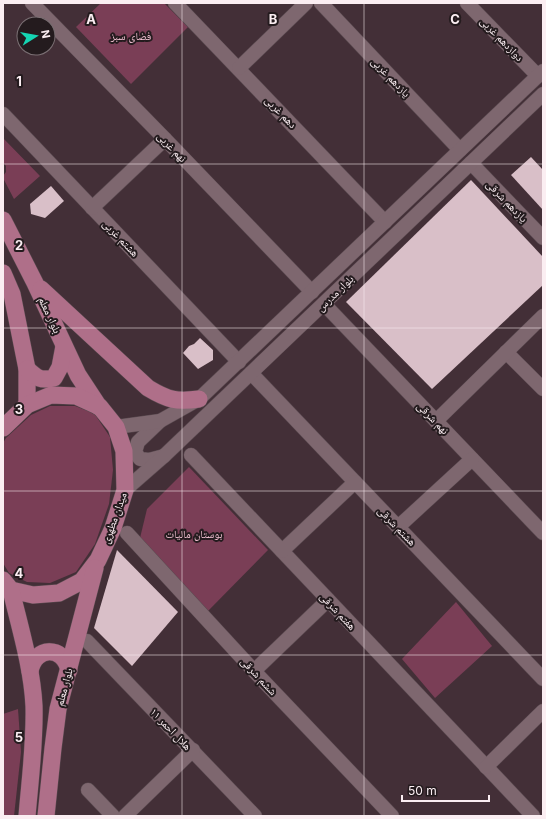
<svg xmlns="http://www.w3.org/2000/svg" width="546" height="819" viewBox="0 0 546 819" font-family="Inter,'Noto Naskh Arabic',sans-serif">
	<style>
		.green { fill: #7a3e56 }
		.building { fill: #d9bfc8 }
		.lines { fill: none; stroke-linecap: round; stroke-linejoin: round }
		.minor-casing { stroke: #5b4b51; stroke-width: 15 }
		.major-casing { stroke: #5b4b51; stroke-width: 18 }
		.minor { stroke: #7e676f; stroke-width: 14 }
		.major { stroke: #af6f89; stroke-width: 17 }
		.grid { fill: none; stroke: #fbeef2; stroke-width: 1; stroke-opacity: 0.55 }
		.labels { text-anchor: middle; stroke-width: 4; stroke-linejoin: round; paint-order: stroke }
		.park-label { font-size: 11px; fill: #f2c2d3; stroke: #241b1e }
		.street-label { font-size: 11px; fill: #fbeef2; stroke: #241b1e }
		.grid-label { font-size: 13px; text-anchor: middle; font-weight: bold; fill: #fbeef2; stroke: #241b1e; stroke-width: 4; stroke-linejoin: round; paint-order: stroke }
	</style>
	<rect width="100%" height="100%" fill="#432f37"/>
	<g class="green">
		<polygon points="101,3 164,3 188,27 131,84 76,27"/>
		<polygon points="3,138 40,176 14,199 3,178 3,176 6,172 6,166 3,162"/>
		<polygon points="50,406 75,406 94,413 110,437 113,470 109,504 95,544 76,572 50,583 27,582 9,573 3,563 3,443 6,438 31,415"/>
		<polygon points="189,467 268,550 208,611 140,538 147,509"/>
		<polygon points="456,602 492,646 435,698 402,659"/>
		<polygon points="18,709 21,752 14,816 3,816 3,714"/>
	</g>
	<g class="building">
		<polygon points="531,157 543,170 543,210 511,175"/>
		<polygon points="471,180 543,257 543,285 432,389 346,302"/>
		<polygon points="51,186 64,201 45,218 31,214 30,204"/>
		<polygon points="200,338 213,350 213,360 198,369 183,353 189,346 194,344"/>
		<polygon points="117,550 178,612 132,666 94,628"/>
	</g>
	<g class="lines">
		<g class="minor-casing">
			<g id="minor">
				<polyline points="32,3 165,139 312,292"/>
				<polyline points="175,3 385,222"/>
				<polyline points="321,3 460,150"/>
				<polyline points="467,3 538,76"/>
				<polyline points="239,68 306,3"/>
				<polyline points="3,114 239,362"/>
				<polyline points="471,163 543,238"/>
				<polyline points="92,208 165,139"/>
				<polyline points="324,304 543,533"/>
				<polyline points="506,352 543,389"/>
				<polyline points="251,373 543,679"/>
				<polyline points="160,421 138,442 135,452 140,459 149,460 164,456"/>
				<polyline points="436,421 543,316"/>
				<polyline points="116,427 160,421 199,399 543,71"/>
				<polyline points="191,455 533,816"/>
				<polyline points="125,490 165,455 543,94"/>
				<polyline points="398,527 472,459"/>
				<polyline points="127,533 254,671 392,816"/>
				<polyline points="282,551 355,482"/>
				<polyline points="87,641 255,816"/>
				<polyline points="254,671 328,600"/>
				<polyline points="486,767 543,711"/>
				<polyline points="88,790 113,816"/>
				<polyline points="125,816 193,750"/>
			</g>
		</g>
		<g class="major-casing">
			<g id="major">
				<polyline points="3,220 35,283 78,375 99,407"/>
				<polyline points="3,273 12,294 27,369 27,405"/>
				<path d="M41 289 148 388C168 400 176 402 199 399"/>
				<path d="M27 369C37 378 40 381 54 378L60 367 64 346"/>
				<polyline points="3,428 27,405 51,395 76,396 100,407 116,427 124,451 125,490 113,528 98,560 82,581 59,593 33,595 11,590 3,580"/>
				<path d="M11 590C20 628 32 667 34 706 35 743 30 780 27 816"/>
				<path d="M30 671C35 646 63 645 69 670"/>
				<polyline points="46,816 53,748 58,709 95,568"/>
			</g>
		</g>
		<use href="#minor" class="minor"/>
		<use href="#major" class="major"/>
	</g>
	<path class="grid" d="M182 3V816M364 3V816M3 164H543M3 328H543M3 491H543M3 655H543"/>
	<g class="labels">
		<g class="park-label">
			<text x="131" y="40">فضای سبز</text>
			<text x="194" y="538">بوستان مالیات</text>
		</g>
		<g class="street-label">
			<text transform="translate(502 39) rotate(46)" y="4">دوازدهم غربی</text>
			<text transform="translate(391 77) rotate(46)" y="4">یازدهم غربی</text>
			<text transform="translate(281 112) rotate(46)" y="4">دهم غربی</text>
			<text transform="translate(172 147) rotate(46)" y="4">نهم غربی</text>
			<text transform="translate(507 201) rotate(46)" y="4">یازدهم شرقی</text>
			<text transform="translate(121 238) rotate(46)" y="4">هشتم غربی</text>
			<text transform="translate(335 293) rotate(-44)" y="4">بلوار مدرس</text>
			<text transform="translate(50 315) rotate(65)" y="4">بلوار معلم</text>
			<text transform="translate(433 418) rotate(46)" y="4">نهم شرقی</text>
			<text transform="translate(114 518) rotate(-70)" y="4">میدان مطهری</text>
			<text transform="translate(397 526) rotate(46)" y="4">هشتم شرقی</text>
			<text transform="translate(338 611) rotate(47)" y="4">هفتم شرقی</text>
			<text transform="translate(259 676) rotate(47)" y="4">ششم شرقی</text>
			<text transform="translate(64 687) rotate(-75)" y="4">بلوار معلم</text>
			<text transform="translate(171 729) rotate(46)" y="4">هلال احمر ۱۱</text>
		</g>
	</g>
	<g class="grid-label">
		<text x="91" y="24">A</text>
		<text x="273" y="24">B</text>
		<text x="455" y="24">C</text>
		<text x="19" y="86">1</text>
		<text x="19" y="250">2</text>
		<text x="19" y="414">3</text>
		<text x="19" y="578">4</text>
		<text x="19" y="742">5</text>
	</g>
	<rect width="546" height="819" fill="none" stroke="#fbeef2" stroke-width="8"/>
	<g transform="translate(36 36) rotate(79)"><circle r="19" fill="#241b1e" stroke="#7a6f73"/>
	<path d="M0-3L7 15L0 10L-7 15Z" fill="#15d5b3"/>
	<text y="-6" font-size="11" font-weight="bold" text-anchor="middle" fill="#fbeef2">N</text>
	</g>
	<path d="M402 795v6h87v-6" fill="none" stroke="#fbeef2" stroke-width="2"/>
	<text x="408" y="795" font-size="12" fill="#fbeef2" stroke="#241b1e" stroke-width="3" paint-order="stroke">50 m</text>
</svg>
